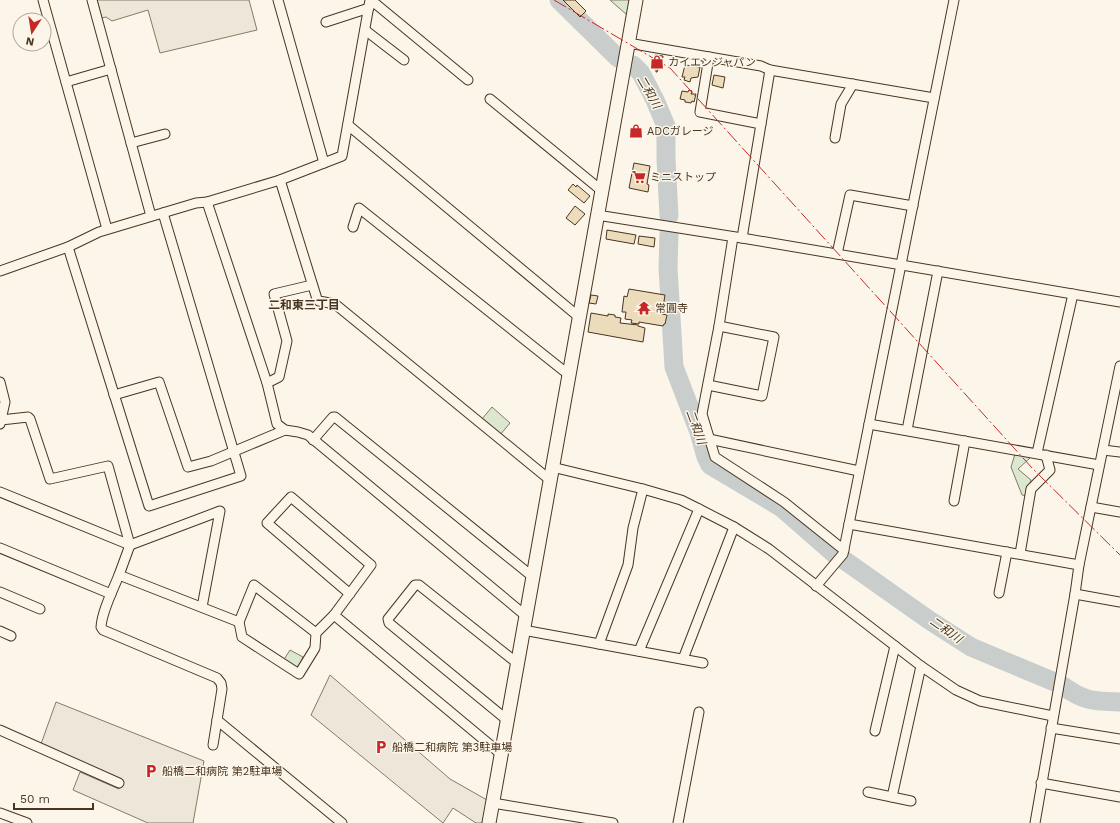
<svg xmlns="http://www.w3.org/2000/svg" width="1120" height="823" viewBox="0 0 1120 823" font-family="'Work Sans','Noto Sans JP',sans-serif">
	<style>
		.green { fill: #dce7d0; stroke: #887966 }
		.parking { fill: #ede7d9; stroke: #887966 }
		.lines { fill: none; stroke-linecap: round; stroke-linejoin: round }
		.river { stroke: #c9cecd; stroke-width: 19 }
		.building { fill: #ecdcbc; stroke: #4a3520 }
		.street-casing { stroke: #4a3520; stroke-width: 11 }
		.secondary-casing { stroke: #4a3520; stroke-width: 15 }
		.street { stroke: #fbf6e9; stroke-width: 9 }
		.secondary { stroke: #fbf6e9; stroke-width: 13 }
		.power { stroke: #c62828; stroke-width: 1; stroke-dasharray: 14 3 2 3; stroke-linecap: butt }
		.labels { text-anchor: middle; stroke-width: 3; stroke-linejoin: round; paint-order: stroke }
		.poi-label { font-size: 11px; fill: #4a3520; stroke: #fbf6e9; text-anchor: start }
		.water-label { font-size: 12px; font-style: italic; fill: #4a3520; stroke: #fbf6e9 }
		.neighbourhood-label { font-size: 12px; font-weight: bold; fill: #4a3520; stroke: #fbf6e9 }
	</style>
	<rect width="100%" height="100%" fill="#fbf6e9"/>
	<g class="green">
		<polygon points="610,0 630,0 627,15"/>
		<polygon points="492,407 510,423 500,435 482,419"/>
		<polygon points="1015,454 1031,457 1018,469 1031,480 1027,496 1022,495 1011,467"/>
		<polygon points="290,650 303,657 299,666 294,667 283,661"/>
	</g>
	<g class="parking">
		<polygon points="97,0 249,0 257,30 160,53 148,10 112,21 106,17 102,18"/>
		<polygon points="330,675 450,779 487,800 482,823 476,823 453,808 443,823 311,715"/>
		<polygon points="56,702 204,761 193,823 148,823 73,790 80,772 119,789 123,781 41,744"/>
	</g>
	<g class="lines">
		<g class="river">
			<polyline points="559,0 618,58"/>
			<polyline points="633,65 641,73 655,100 666,126 666,159 669,216"/>
			<polyline points="669,233 668,268 674,367 699,432 706,457 710,465 782,508 838,557"/>
			<polyline points="844,560 929,620 971,647 1057,683"/>
			<path d="M1063 686C1085 702 1094 701 1120 702"/>
		</g>
	</g>
	<g class="building">
		<polygon points="563,0 575,0 586,11 580,17"/>
		<polygon points="655,55 663,56 662,65 660,65 657,72 656,72 656,67 653,66"/>
		<polygon points="685,65 700,67 698,77 691,78 690,82 684,80 685,77 682,77"/>
		<polygon points="714,75 725,77 723,88 712,85"/>
		<polygon points="689,90 692,91 691,94 696,94 694,102 692,101 691,103 685,102 685,100 680,99 682,91 688,92"/>
		<polygon points="634,163 650,166 647,184 649,185 648,192 629,188"/>
		<polygon points="573,184 576,187 577,185 590,196 584,203 568,190"/>
		<polygon points="575,206 585,214 575,225 566,218"/>
		<polygon points="607,230 636,235 634,244 606,239"/>
		<polygon points="639,236 655,238 654,247 638,244"/>
		<polygon points="629,289 665,295 662,314 667,315 665,324 664,324 663,326 639,322 639,324 631,323 632,320 625,319 626,312 622,312 624,296 627,297"/>
		<polygon points="591,295 598,296 596,304 589,303"/>
		<polygon points="591,313 608,316 608,314 615,315 615,317 621,318 620,323 638,325 638,326 645,328 643,342 588,332"/>
	</g>
	<g class="lines">
		<g class="street-casing">
			<g id="street">
				<polyline points="43,0 107,229"/>
				<polyline points="92,0 151,216"/>
				<polyline points="278,0 324,163"/>
				<polyline points="371,0 468,80"/>
				<polyline points="326,22 369,8"/>
				<polyline points="365,30 404,60"/>
				<polyline points="628,43 761,66 770,70 934,98"/>
				<polyline points="709,57 700,112 761,124"/>
				<polyline points="66,82 111,69"/>
				<polyline points="490,99 602,191"/>
				<polyline points="348,125 579,317"/>
				<polyline points="835,138 841,104 853,84"/>
				<polyline points="131,143 165,134"/>
				<polyline points="280,180 317,299 319,301 335,304 550,480"/>
				<polyline points="207,202 267,383 277,424 285,430 298,432 308,435 526,616"/>
				<polyline points="597,215 742,238 1120,302"/>
				<polyline points="353,227 359,208 569,375"/>
				<polyline points="733,237 719,326 702,414 715,457 784,502 844,550"/>
				<polyline points="742,238 770,70"/>
				<polyline points="68,247 149,506 241,476 163,213"/>
				<polyline points="837,254 850,195 913,206"/>
				<polyline points="0,271 68,247 99,232 196,203 207,202 280,180 342,156 370,0"/>
				<polyline points="0,382 5,402 0,424"/>
				<polyline points="267,383 279,377 287,341 274,294 312,285"/>
				<polyline points="708,385 762,396 774,337 719,326"/>
				<polyline points="114,395 159,382 188,467 211,461 285,430"/>
				<polyline points="1,420 28,417 30,419 50,479 108,466 130,545 119,575 239,622"/>
				<polyline points="869,424 1099,465"/>
				<polyline points="907,430 938,271"/>
				<polyline points="709,439 859,471"/>
				<polyline points="313,440 333,417 335,417 533,577"/>
				<polyline points="1103,450 1120,452"/>
				<polyline points="1037,453 1073,294"/>
				<polyline points="552,467 643,489 681,500 699,509 734,527 769,549 921,666 956,690 980,701 1053,716"/>
				<polyline points="0,492 130,545 220,511 202,607"/>
				<polyline points="954,501 965,441"/>
				<polyline points="1091,507 1120,512"/>
				<polyline points="849,524 1079,565"/>
				<polyline points="0,548 111,594"/>
				<polyline points="1020,554 1031,489 1050,470 1046,455"/>
				<path d="M119 575C113 590 102 611 101 627L103 630 217 678 221 683 222 689 213 745"/>
				<polyline points="816,586 843,554 954,0"/>
				<polyline points="0,592 40,609"/>
				<polyline points="999,593 1007,552"/>
				<polyline points="350,594 267,523 291,497 371,565 334,615 501,754"/>
				<polyline points="1075,594 1120,602"/>
				<polyline points="523,630 703,663"/>
				<polyline points="0,631 11,636"/>
				<polyline points="316,633 254,585 239,622 242,637 299,674 315,648 316,633 334,615"/>
				<polyline points="599,644 628,565 633,528 643,489"/>
				<polyline points="639,651 699,509"/>
				<polyline points="683,659 734,527"/>
				<polyline points="217,720 342,823"/>
				<polyline points="507,720 389,623 388,619 415,585 419,585 517,663"/>
				<polyline points="1051,728 1120,739"/>
				<polyline points="0,730 119,783"/>
				<polyline points="875,731 895,646"/>
				<polyline points="1041,783 1120,797"/>
				<polyline points="868,792 911,801"/>
				<polyline points="892,797 921,666"/>
				<polyline points="493,803 613,823"/>
				<polyline points="0,813 27,823"/>
				<polyline points="678,823 699,712"/>
				<polyline points="1035,823 1075,594 1079,565 1120,366"/>
			</g>
		</g>
		<g class="secondary-casing">
			<polyline id="secondary" points="489,823 636,0"/>
		</g>
		<use href="#street" class="street"/>
		<use href="#secondary" class="secondary"/>
		<polyline class="power" points="554,0 670,68 1033,469 1120,555"/>
	</g>
	<defs>
		<g id="shop-bare" transform="scale(1.08)"><path d="M-5-2.5h2.3a2.7 3.5 0 0 1 5.4 0H5L5.5 6h-11ZM-1.5-2.5h3a1.5 2.3 0 0 0-3 0Z" fill="#c62828" stroke="#fbf6e9" stroke-width="2.5" paint-order="stroke"/></g>
		<g id="supermarket-bare" transform="scale(1.08)"><path d="M-6-5.5h2.5l.6 2H6L4.5 2H-2.5L-4.4-4H-6ZM-1.5 3.2a1.3 1.3 0 1 0 .1 0ZM3 3.2a1.3 1.3 0 1 0 .1 0Z" fill="#c62828" stroke="#fbf6e9" stroke-width="2.5" paint-order="stroke"/></g>
		<g id="temple-bare" transform="scale(1.08)"><path d="M0-6L5-2H3V0L6.5 2.5H4V6H1.5V3h-3V6H-4V2.5H-6.5L-3 0V-2H-5Z" fill="#c62828" stroke="#fbf6e9" stroke-width="2.5" paint-order="stroke"/></g>
		<g id="parking-bare" transform="scale(1.08)"><path d="M-3.5-5.5H1a3.5 3.5 0 0 1 0 7H-1V5.5H-3.5ZM-1-3.4V-.6H.8a1.4 1.4 0 0 0 0-2.8Z" fill="#c62828" stroke="#fbf6e9" stroke-width="2.5" paint-order="stroke"/></g>
	</defs>
	<g fill-rule="evenodd">
		<use href="#shop-bare" x="657" y="62"/>
		<use href="#shop-bare" x="636" y="131"/>
		<use href="#supermarket-bare" x="639" y="177"/>
		<use href="#temple-bare" x="644" y="308"/>
		<use href="#parking-bare" x="381" y="747"/>
		<use href="#parking-bare" x="151" y="771"/>
	</g>
	<g class="labels">
		<g class="poi-label">
			<text x="668" y="66">カイエンジャパン</text>
			<text x="647" y="135">ADCガレージ</text>
			<text x="650" y="181">ミニストップ</text>
			<text x="655" y="312">常圓寺</text>
			<text x="392" y="751">船橋二和病院 第3駐車場</text>
			<text x="162" y="775">船橋二和病院 第2駐車場</text>
		</g>
		<g class="water-label">
			<text transform="translate(649 92) rotate(60)" y="4">二和川</text>
			<text transform="translate(696 427) rotate(70)" y="4">二和川</text>
			<text transform="translate(946 630) rotate(35)" y="4">二和川</text>
		</g>
		<g class="neighbourhood-label">
			<text x="304" y="309">二和東三丁目</text>
		</g>
	</g>
	<g transform="translate(32 32) rotate(192)"><circle r="19" fill="#fbf6e9" stroke="#b4a999"/>
	<path d="M0-3L7 15L0 10L-7 15Z" fill="#c62828"/>
	<text y="-6" font-size="11" font-weight="bold" text-anchor="middle" fill="#4a3520">N</text>
	</g>
	<path d="M14 803v6h79v-6" fill="none" stroke="#4a3520" stroke-width="2"/>
	<text x="20" y="803" font-size="12" fill="#4a3520" stroke="#fbf6e9" stroke-width="3" paint-order="stroke">50 m</text>
</svg>
